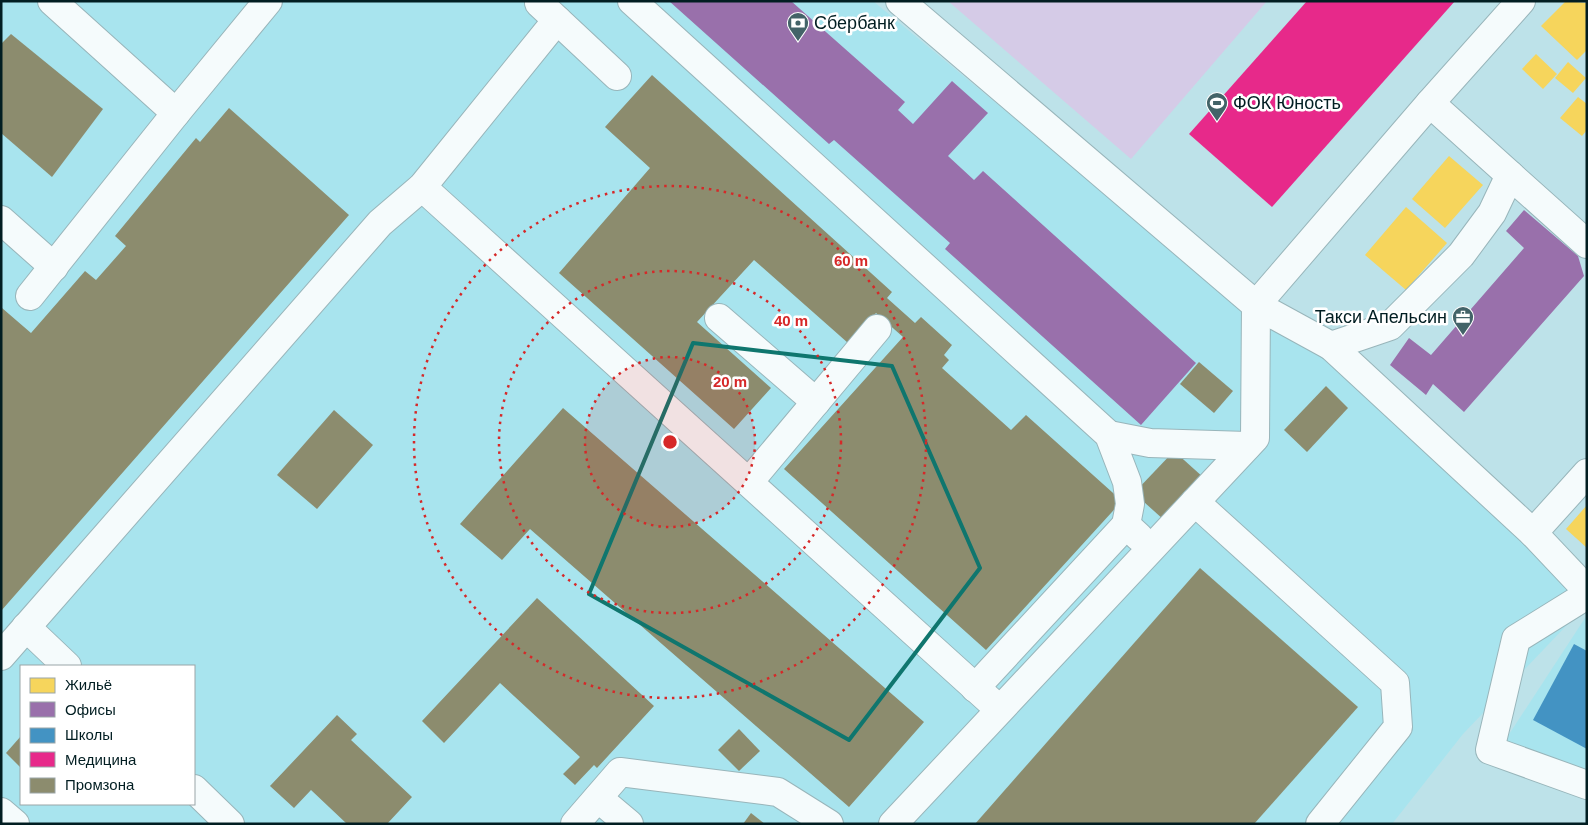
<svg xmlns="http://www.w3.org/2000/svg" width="1588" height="825" viewBox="0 0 1588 825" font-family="Arial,sans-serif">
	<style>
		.built { fill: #a8e4ee; fill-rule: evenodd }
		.green { fill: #d5cbe7 }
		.homes { fill: #f6d55c }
		.offices { fill: #9970ab }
		.schools { fill: #4393c3 }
		.health { fill: #e7298a }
		.industry { fill: #8c8c6e }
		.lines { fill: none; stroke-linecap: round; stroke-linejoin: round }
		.minor-casing { stroke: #98b5ba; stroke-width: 30 }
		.minor { stroke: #f5fbfc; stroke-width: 28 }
		.marked { fill: none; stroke: #0f766e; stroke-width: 4; stroke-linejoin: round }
		.ring { fill: none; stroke: #d62828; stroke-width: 2.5; stroke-dasharray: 2.5 5 }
		.labels { text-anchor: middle; stroke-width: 5; stroke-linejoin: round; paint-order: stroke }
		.poi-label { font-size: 18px; fill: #021e22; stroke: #fff; text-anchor: start }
		.centre { fill: #d62828; stroke: #fff; stroke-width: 2.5 }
		.ring-label { font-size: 15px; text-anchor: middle; font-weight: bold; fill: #d62828; stroke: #fff; stroke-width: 5; stroke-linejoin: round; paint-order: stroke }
	</style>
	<rect width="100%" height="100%" fill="#bde2e9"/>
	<g class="built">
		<path d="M1 1H873L1255 318 1325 354 1587 604 1463 734 1392 824H1ZM21 666H194V804H21Z"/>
		<polygon points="1587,615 1587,773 1504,742"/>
	</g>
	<polygon class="green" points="948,1 1267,1 1131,159"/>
	<g class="homes">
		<polygon points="1566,1 1587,3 1587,50 1577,60 1541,26"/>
		<polygon points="1536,54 1557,74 1543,89 1522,69"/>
		<polygon points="1568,62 1586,78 1573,93 1555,78"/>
		<polygon points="1578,97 1587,104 1587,130 1582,136 1560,118"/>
		<polygon points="1449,156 1483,185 1445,228 1412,199"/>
		<polygon points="1406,207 1447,243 1406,290 1365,255"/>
		<polygon points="1587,505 1587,548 1566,529"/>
	</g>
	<g class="offices">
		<polygon points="669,1 791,1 905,102 898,110 913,124 952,81 988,113 948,156 974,180 983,171 1196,363 1141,425 945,249 950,243 834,140 829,144"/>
		<polygon points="1524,210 1578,256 1584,276 1464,412 1433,384 1426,395 1390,365 1409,338 1431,355 1524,248 1506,231"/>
	</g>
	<polygon class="schools" points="1574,644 1587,651 1587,749 1533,720"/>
	<polygon class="health" points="1307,1 1455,1 1272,207 1189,134"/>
	<g class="industry">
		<polygon points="11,34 103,109 52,177 1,133 1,44"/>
		<polygon points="652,75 892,292 887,298 915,323 921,317 952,345 944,355 949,360 942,368 1011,430 1026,415 1122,501 986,650 784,469 903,337 876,313 848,343 754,260 697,322 771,388 734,429 559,273 650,168 605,127"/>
		<polygon points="229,108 349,215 1,611 1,309 2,308 31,333 85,271 96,280 126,246 115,236 196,138 200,142"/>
		<polygon points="1199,362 1233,391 1214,413 1180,384"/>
		<polygon points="1326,386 1348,408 1307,452 1284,430"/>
		<polygon points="563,408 924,722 849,807 530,529 502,560 460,524"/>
		<polygon points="334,410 373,445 317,509 277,475"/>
		<polygon points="1174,451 1204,478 1164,520 1134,493"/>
		<polygon points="1200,568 1358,707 1254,824 975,824"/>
		<polygon points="537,598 654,706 597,768 594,765 575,785 563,774 580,757 500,683 444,743 422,721"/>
		<polygon points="337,715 357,734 351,740 412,797 387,824 347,824 311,790 294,808 270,786"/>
		<polygon points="739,729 760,751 739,771 718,750"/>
		<polygon points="21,736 21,768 6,753"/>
		<polygon points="751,813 765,824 743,824"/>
	</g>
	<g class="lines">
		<g class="minor-casing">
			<g id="minor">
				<polyline points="52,1 176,113"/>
				<polyline points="540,1 539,3 617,76"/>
				<polyline points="632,1 1109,435 1127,482 1130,504 1126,525"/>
				<polyline points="1521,1 1430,103 1256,305 1331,346 1390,326 1461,255 1492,213 1510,175 1587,244"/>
				<polyline points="1430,103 1510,175"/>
				<polyline points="422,187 999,709"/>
				<polyline points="1,220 54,267"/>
				<polyline points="30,296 176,113 268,1"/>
				<polyline points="719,318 816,402"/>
				<polyline points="1331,346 1533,533"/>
				<polyline points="1109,435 1150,443 1247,446"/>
				<polyline points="1587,473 1533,533 1587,590"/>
				<polyline points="749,482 877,329"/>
				<polyline points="1195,502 1395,683 1398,727 1320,824"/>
				<polyline points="1587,595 1516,639 1490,750 1587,785"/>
				<polyline points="26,627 67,666"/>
				<polyline points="1,656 380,223 422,187 557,20"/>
				<polyline points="975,688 1126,525 1139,537"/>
				<polyline points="194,789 230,824"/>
				<polyline points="598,798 629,824"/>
				<polyline points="1,812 15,824"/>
				<polyline points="575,824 620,772 778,792 829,824"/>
				<polyline points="893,824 1255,438 1256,305 900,1"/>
			</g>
		</g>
		<use href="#minor" class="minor"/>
	</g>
	<path class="marked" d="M693 343 892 366 980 568 849 740 589 594Z"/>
	<circle cx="670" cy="442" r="85" fill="#d62828" fill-opacity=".12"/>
	<g class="ring">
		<circle cx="670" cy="442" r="85"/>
		<circle cx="670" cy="442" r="171"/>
		<circle cx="670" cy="442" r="256"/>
	</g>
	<defs>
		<g id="bank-pin" transform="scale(1.125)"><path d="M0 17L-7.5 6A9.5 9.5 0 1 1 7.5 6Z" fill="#436368" stroke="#fff"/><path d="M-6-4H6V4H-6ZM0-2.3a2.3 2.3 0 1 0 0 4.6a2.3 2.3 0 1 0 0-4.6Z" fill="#fff"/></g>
		<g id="stadium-pin" transform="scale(1.125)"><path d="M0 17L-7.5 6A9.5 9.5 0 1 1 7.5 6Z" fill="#436368" stroke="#fff"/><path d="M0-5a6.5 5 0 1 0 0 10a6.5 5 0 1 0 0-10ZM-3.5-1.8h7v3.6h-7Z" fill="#fff"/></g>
		<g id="office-pin" transform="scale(1.125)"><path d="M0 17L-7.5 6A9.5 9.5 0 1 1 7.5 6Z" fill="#436368" stroke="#fff"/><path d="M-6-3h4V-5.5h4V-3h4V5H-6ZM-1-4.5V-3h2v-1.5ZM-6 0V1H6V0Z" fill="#fff"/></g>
	</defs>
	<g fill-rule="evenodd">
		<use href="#bank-pin" x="798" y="23"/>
		<use href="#stadium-pin" x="1217" y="103"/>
		<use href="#office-pin" x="1463" y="317"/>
	</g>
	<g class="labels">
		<g class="poi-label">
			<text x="814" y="29">Сбербанк</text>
			<text x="1233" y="109">ФОК Юность</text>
			<text x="1447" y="323" text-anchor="end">Такси Апельсин</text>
		</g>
	</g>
	<circle cx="670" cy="442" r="8" class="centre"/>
	<g class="ring-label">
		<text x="851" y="266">60 m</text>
		<text x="791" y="326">40 m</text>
		<text x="730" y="387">20 m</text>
	</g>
	<rect width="1588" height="825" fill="none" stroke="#021e22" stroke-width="5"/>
	<rect x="20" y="665" width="175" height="140" fill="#ffffff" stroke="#9aa5a7"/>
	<rect x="30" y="678" width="25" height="15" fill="#f6d55c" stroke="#9aa5a7"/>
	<text x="65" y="690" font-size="15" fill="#021e22">Жильё</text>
	<rect x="30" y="702" width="25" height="15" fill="#9970ab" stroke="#9aa5a7"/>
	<text x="65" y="715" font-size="15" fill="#021e22">Офисы</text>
	<rect x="30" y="728" width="25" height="15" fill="#4393c3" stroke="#9aa5a7"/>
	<text x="65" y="740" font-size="15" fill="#021e22">Школы</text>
	<rect x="30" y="752" width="25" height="15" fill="#e7298a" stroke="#9aa5a7"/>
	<text x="65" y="765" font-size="15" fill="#021e22">Медицина</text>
	<rect x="30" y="778" width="25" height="15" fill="#8c8c6e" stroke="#9aa5a7"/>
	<text x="65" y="790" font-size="15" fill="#021e22">Промзона</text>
</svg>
